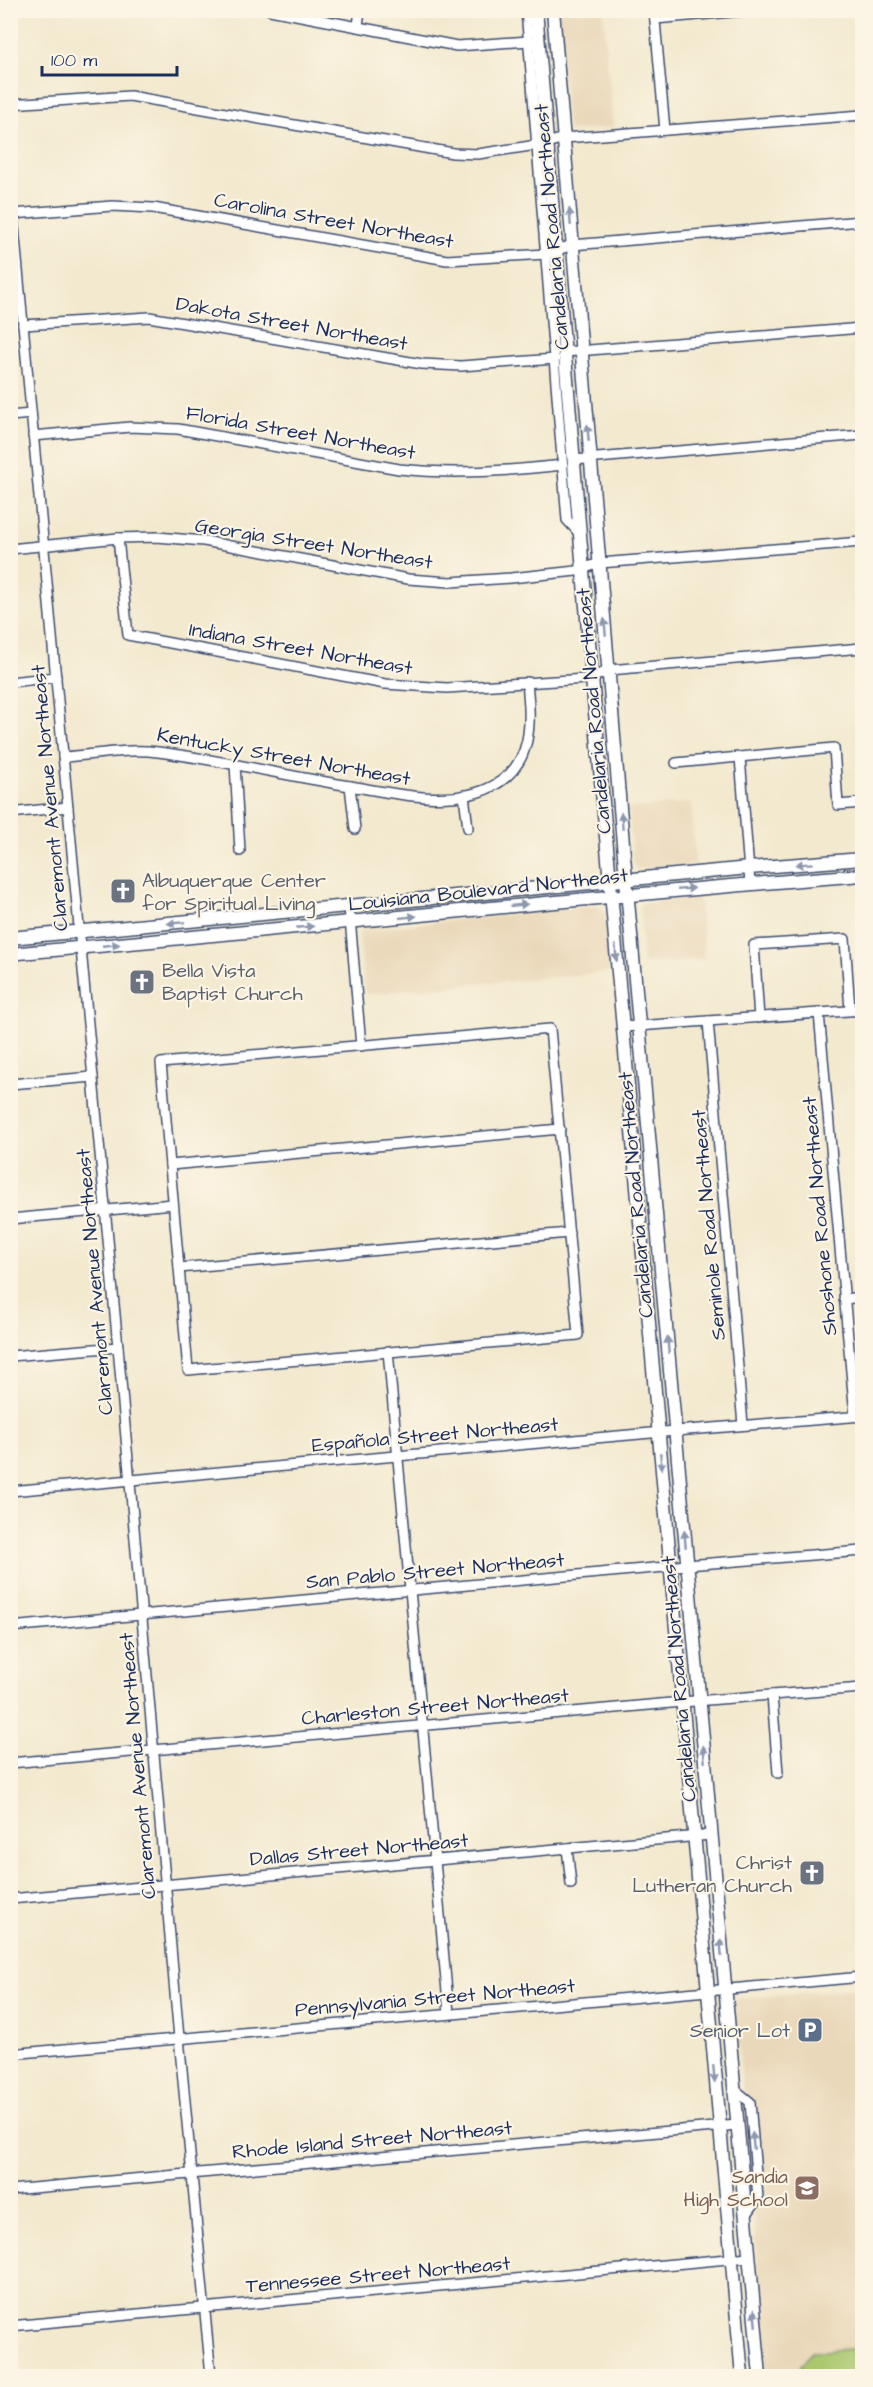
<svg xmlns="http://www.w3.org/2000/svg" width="873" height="2387" viewBox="0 0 873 2387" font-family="'Architects Daughter',sans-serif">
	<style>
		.built { fill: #ead8ba }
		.green { fill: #abc86e; stroke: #637c66; stroke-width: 1.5 }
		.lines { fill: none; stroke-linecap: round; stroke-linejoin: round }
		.minor-casing { stroke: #3b4b6f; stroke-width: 12 }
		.major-casing { stroke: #3b4b6f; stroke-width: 15 }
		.minor { stroke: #fff; stroke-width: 9 }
		.major { stroke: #fff; stroke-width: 12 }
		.oneway { fill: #8d97ae }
		.labels { text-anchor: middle; stroke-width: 4.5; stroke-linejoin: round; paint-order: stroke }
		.street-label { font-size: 20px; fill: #1b2f5e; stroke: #fcf5e5 }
		.worship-label { font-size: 20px; fill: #5b616d; stroke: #fcf5e5; text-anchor: start }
		.service-label { font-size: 20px; fill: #4e5e75; stroke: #fcf5e5; text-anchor: end }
		.education-label { font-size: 20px; fill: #785e54; stroke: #fcf5e5; text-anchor: end }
	</style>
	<rect width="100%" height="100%" fill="#fcf5e5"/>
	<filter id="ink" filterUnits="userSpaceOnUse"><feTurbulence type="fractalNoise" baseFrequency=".0167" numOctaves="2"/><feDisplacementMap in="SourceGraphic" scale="12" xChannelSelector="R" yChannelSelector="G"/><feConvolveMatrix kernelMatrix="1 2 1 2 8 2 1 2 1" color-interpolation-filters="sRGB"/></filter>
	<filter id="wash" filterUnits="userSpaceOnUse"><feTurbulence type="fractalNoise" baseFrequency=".008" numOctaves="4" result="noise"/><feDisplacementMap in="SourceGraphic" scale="24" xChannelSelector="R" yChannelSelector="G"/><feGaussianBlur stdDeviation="1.35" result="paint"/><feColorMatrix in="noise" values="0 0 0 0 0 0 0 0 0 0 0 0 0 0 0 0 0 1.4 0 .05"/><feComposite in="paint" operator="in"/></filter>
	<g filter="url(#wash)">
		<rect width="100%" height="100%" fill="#f3e9cf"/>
		<g class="built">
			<polygon points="558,11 603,11 613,127 576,131 569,131 567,126"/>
			<polygon points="691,803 695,865 637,869 633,863 629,808"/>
			<polygon points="699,897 705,959 643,964 640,904"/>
			<polygon points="596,906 605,913 610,972 365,994 359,934 362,930"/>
			<polygon points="862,1988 862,2376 767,2376 735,1999"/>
		</g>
		<polygon class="green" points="862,2348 862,2376 802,2376 801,2365 811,2352"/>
	</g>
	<g filter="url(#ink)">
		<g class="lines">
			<g class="minor-casing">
				<g id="minor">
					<polyline points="270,10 457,46 529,41"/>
					<polyline points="526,10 567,520 580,534"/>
					<polyline points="654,10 665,130"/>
					<polyline points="655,19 754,10"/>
					<polyline points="358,26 360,10"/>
					<polyline points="10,104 130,96 453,153 478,154 537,145"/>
					<polyline points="547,143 564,138 862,115"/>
					<polyline points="10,184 118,1347 179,2038 211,2376"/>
					<polyline points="13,214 112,206 153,208 447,260 546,254 572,245 862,221"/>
					<polyline points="23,325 149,317 422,364 461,366 555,359"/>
					<polyline points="565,352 862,328"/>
					<polyline points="10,416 31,414"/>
					<path d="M33 436 130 427 178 429 399 469C454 475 508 471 563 465"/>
					<polyline points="574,460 862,435"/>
					<polyline points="118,538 128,635 385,684 447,688 585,679 592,678 609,670 862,648"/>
					<polyline points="10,549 118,538 157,537 204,541 408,579 450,582 511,578 576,571 600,563 862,542"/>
					<polyline points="10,682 56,677"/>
					<path d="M63 757C94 755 127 748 158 752 223 760 286 776 350 786 393 793 452 808 493 786 534 764 531 722 527 682"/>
					<polyline points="740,757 750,884"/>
					<polyline points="676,763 834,748 838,805 862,803"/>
					<polyline points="235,764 240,851"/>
					<polyline points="350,786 355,829"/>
					<polyline points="464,795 468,828"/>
					<polyline points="10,813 68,807"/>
					<polyline points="349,907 361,1046"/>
					<polyline points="819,1013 855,1416"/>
					<polyline points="759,1018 754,945 845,939 850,1010"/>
					<polyline points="708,1021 743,1425"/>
					<polyline points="623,1027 862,1010"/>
					<polygon points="550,1029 578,1335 188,1370 161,1063"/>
					<polyline points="10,1084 93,1077"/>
					<polyline points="170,1165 560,1129"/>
					<polyline points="10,1219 173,1204"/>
					<polyline points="179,1268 569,1233"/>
					<polyline points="844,1299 862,1297"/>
					<polyline points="388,1351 449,2013"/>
					<polyline points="10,1356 118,1347"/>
					<polyline points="10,1491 651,1433 862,1416"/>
					<polyline points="10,1627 687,1565 862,1551"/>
					<polyline points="772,1695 778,1773"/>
					<polyline points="10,1763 682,1702 862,1688"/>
					<polyline points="567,1848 571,1884"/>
					<polyline points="10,1899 710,1835"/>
					<polyline points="10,2054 862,1977"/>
					<polyline points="734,2089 750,2102 758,2198 745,2217"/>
					<polyline points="10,2190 737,2125"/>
					<polyline points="10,2326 749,2257"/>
				</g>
			</g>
			<g class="major-casing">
				<g id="major">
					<polyline points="536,10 592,678 742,2376"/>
					<polyline points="553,10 626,879 760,2376"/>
					<polyline points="10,938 749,868 862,859"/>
					<path d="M10 954C295 929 578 897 862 875"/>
				</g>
			</g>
			<use href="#minor" class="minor"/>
			<use href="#major" class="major"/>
		</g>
		<defs><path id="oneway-solid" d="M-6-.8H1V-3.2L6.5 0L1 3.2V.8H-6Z" transform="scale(1.5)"/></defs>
		<g class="oneway">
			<use href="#oneway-solid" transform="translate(570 217) rotate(-95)"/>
			<use href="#oneway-solid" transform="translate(588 433) rotate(-95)"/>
			<use href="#oneway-solid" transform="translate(605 627) rotate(-95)"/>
			<use href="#oneway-solid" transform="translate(622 821) rotate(-95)"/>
			<use href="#oneway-solid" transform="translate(804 864) rotate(176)"/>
			<use href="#oneway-solid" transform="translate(686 889) rotate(-5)"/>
			<use href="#oneway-solid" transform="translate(519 905) rotate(-6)"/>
			<use href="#oneway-solid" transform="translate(408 917) rotate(-6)"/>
			<use href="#oneway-solid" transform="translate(176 923) rotate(175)"/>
			<use href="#oneway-solid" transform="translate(305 927) rotate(-5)"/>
			<use href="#oneway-solid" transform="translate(111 945) rotate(-5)"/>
			<use href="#oneway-solid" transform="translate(616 953) rotate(85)"/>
			<use href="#oneway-solid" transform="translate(668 1345) rotate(-95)"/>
			<use href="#oneway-solid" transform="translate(661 1461) rotate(85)"/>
			<use href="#oneway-solid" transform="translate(685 1539) rotate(-95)"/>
			<use href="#oneway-solid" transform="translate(704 1754) rotate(-95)"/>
			<use href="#oneway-solid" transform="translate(721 1948) rotate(-95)"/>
			<use href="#oneway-solid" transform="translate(714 2074) rotate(85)"/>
			<use href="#oneway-solid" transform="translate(753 2141) rotate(-95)"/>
			<use href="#oneway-solid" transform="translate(755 2318) rotate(-95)"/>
		</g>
	</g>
	<defs>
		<g id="church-square" transform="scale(1.35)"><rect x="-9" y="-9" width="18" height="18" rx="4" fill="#6b7280" stroke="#fcf5e5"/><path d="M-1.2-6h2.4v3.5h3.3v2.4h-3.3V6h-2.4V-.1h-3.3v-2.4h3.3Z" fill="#fff"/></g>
		<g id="parking-square" transform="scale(1.35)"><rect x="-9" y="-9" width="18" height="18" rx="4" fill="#5c6f8a" stroke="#fcf5e5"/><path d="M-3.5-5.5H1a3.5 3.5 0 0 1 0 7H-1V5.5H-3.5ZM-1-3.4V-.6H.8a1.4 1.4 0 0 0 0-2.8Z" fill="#fff"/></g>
		<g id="school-square" transform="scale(1.35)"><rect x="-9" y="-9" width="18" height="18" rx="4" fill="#8d6e63" stroke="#fcf5e5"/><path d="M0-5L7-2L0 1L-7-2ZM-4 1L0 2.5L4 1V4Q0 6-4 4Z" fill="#fff"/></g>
	</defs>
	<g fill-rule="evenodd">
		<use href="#church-square" x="123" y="891"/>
		<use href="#church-square" x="142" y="982"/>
		<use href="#church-square" x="812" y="1873"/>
		<use href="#parking-square" x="810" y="2030"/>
		<use href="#school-square" x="807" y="2188"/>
	</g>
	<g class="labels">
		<g class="street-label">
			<text transform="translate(334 220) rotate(10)" y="7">Carolina Street Northeast</text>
			<text transform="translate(551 227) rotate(-95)" y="7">Candelaria Road Northeast</text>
			<text transform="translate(292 323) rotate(10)" y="7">Dakota Street Northeast</text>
			<text transform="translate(301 432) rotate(10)" y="7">Florida Street Northeast</text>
			<text transform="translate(314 543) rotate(9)" y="7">Georgia Street Northeast</text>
			<text transform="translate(301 648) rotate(10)" y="7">Indiana Street Northeast</text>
			<text transform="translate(593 711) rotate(-95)" y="7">Candelaria Road Northeast</text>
			<text transform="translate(284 756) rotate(10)" y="7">Kentucky Street Northeast</text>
			<text transform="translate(49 798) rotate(-95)" y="7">Claremont Avenue Northeast</text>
			<text transform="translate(488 889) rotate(-6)" y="7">Louisiana Boulevard Northeast</text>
			<text transform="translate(635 1195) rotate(-95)" y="7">Candelaria Road Northeast</text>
			<text transform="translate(819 1216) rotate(-95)" y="7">Shoshone Road Northeast</text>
			<text transform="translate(708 1225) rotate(-95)" y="7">Seminole Road Northeast</text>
			<text transform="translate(94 1282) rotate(-95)" y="7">Claremont Avenue Northeast</text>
			<text transform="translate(435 1434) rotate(-5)" y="7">Española Street Northeast</text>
			<text transform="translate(435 1570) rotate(-5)" y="7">San Pablo Street Northeast</text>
			<text transform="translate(678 1679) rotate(-95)" y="7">Candelaria Road Northeast</text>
			<text transform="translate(435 1706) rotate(-5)" y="7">Charleston Street Northeast</text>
			<text transform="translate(137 1766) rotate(-95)" y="7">Claremont Avenue Northeast</text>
			<text transform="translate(359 1849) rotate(-5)" y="7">Dallas Street Northeast</text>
			<text transform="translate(435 1997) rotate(-5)" y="7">Pennsylvania Street Northeast</text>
			<text transform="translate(372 2139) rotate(-5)" y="7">Rhode Island Street Northeast</text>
			<text transform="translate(378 2274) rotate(-5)" y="7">Tennessee Street Northeast</text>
		</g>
		<g class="worship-label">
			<text x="142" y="887">Albuquerque Center<tspan x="142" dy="23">for Spiritual Living</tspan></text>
			<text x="162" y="977">Bella Vista<tspan x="162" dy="23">Baptist Church</tspan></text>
			<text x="792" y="1869" text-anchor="end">Christ<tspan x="792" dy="23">Lutheran Church</tspan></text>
		</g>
		<g class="service-label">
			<text x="790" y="2037">Senior Lot</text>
		</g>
		<g class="education-label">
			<text x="788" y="2183">Sandia<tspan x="788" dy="23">High School</tspan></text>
		</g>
	</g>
	<rect width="873" height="2387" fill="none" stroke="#fcf5e5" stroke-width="36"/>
	<path d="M42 66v9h135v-9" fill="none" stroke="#1b2f5e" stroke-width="3"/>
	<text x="51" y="66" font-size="18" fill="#1b2f5e" stroke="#fcf5e5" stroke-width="4.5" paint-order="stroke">100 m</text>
</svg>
